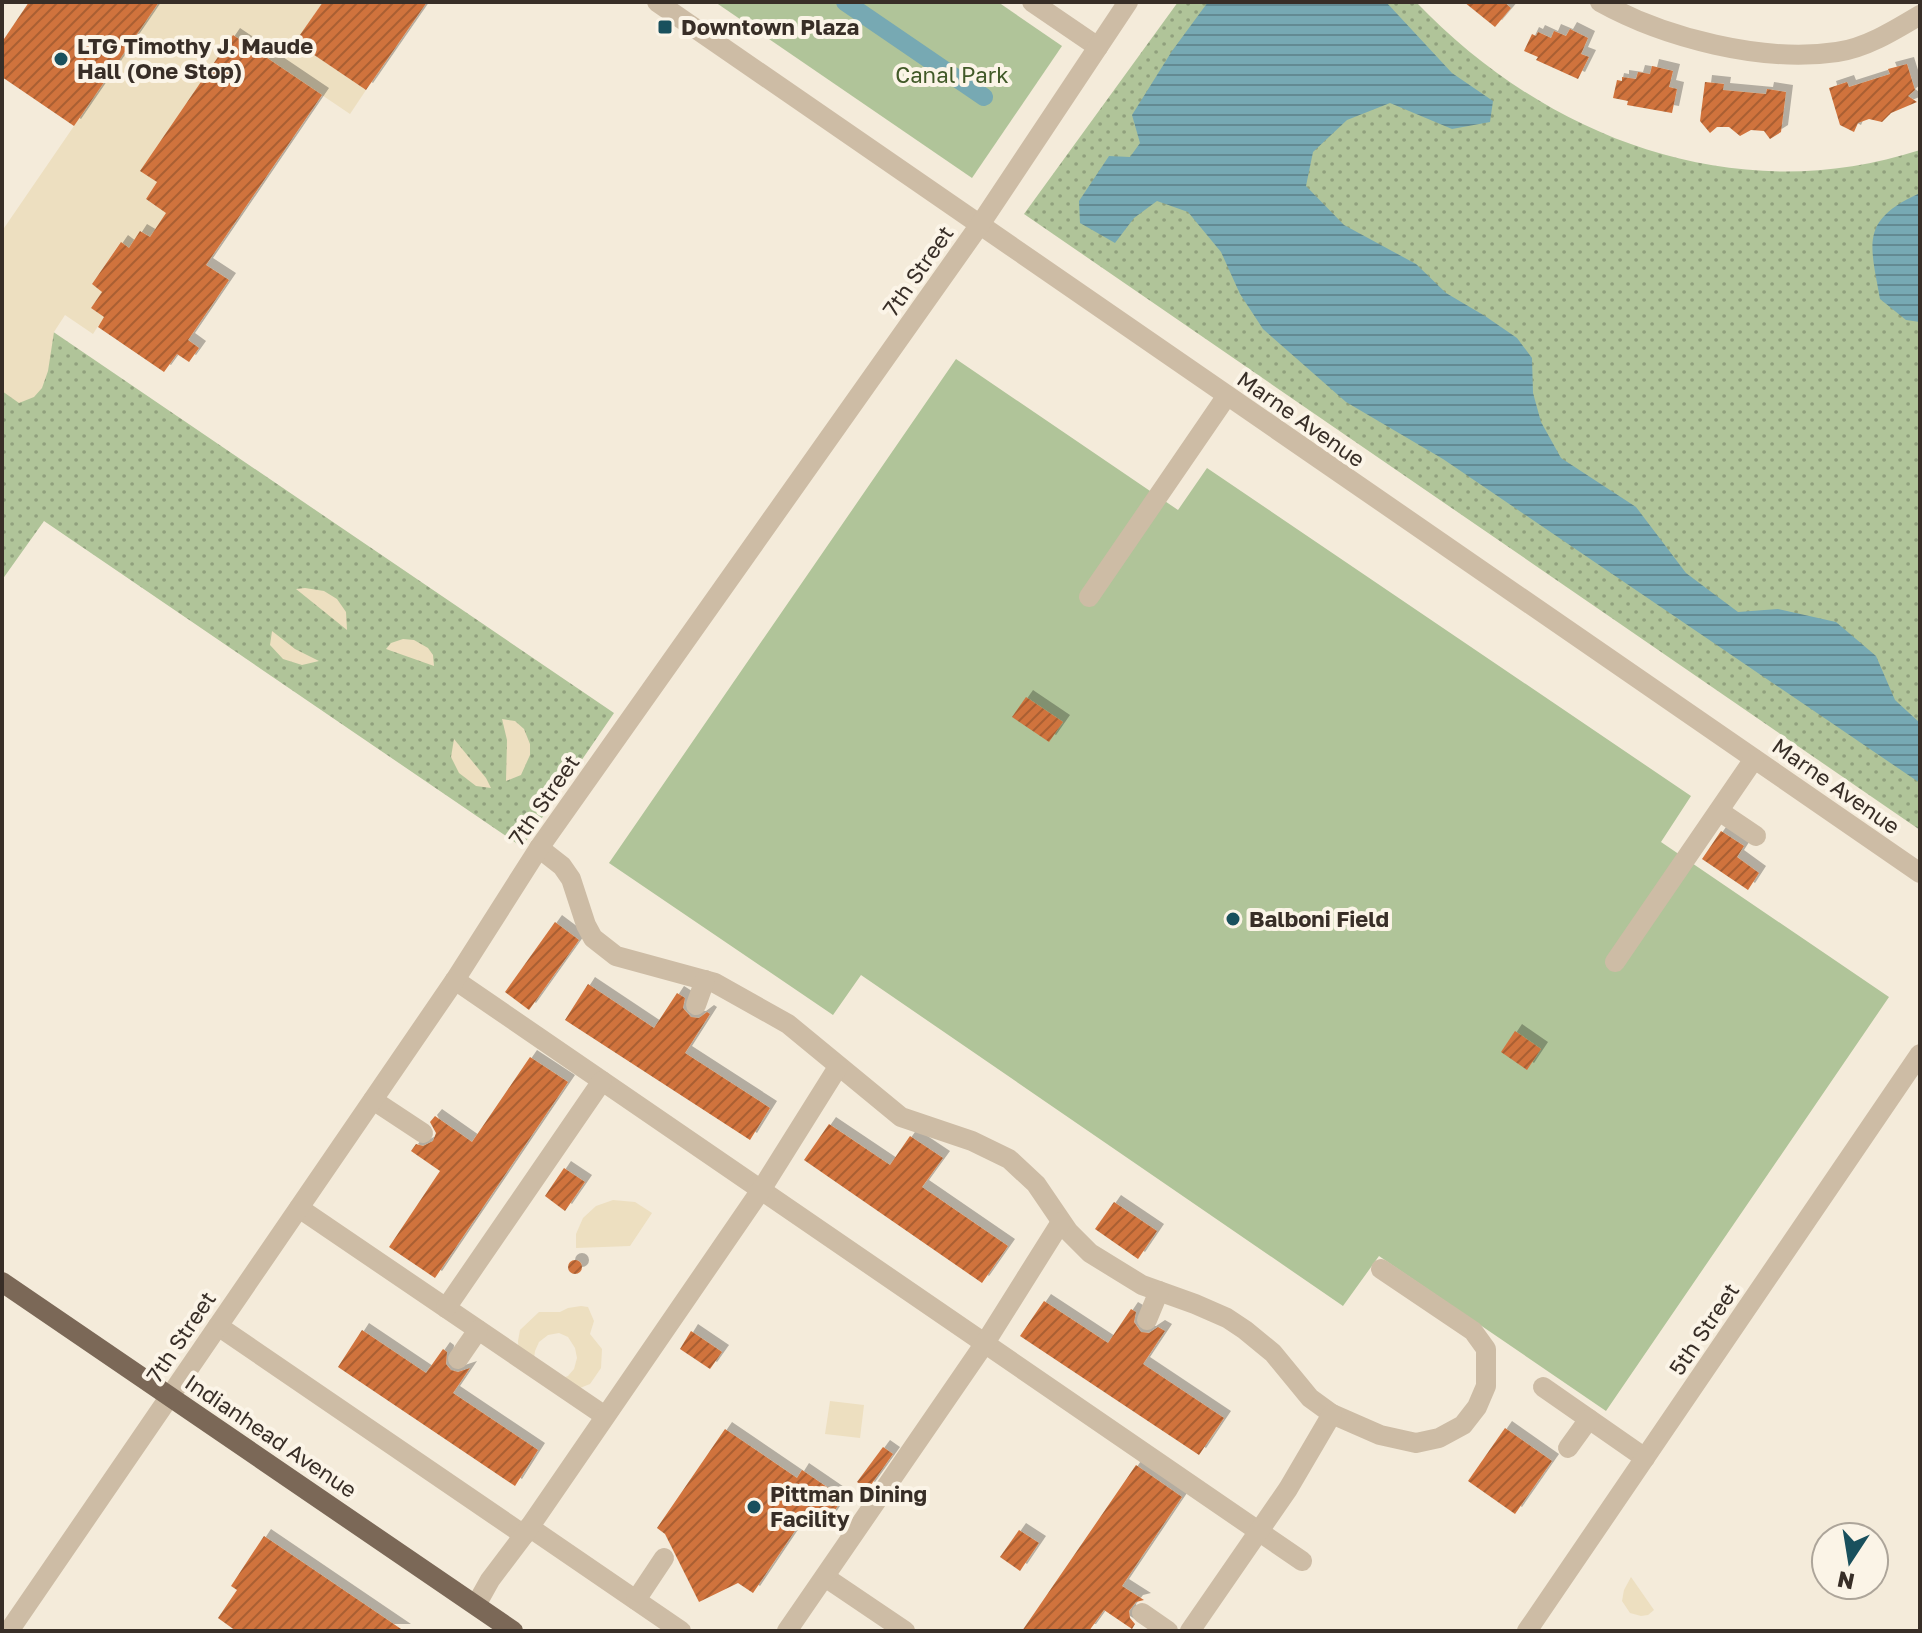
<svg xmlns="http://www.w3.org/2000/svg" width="1922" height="1633" viewBox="0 0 1922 1633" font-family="'Golos Text',sans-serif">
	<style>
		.grass { fill: url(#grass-dots) }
		.green { fill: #b0c499 }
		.plaza { fill: #eddfc0 }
		.water { fill: url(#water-rules) }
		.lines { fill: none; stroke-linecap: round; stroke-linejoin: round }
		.canal { stroke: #77a9b3; stroke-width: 18 }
		.building { fill: url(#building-hatch); filter: url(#shadow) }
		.minor { stroke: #cdbca5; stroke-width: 20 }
		.major { stroke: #7b6857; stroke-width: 20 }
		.poi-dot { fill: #19505d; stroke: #fbf4e7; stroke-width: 3 }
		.labels { text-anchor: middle; stroke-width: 8; stroke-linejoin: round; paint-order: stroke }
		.poi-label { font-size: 22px; font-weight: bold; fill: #382e27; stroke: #fbf4e7; text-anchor: start }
		.park-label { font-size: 22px; fill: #415928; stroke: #fbf4e7 }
		.street-label { font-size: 22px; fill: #382e27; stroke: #fbf4e7 }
	</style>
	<defs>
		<pattern id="grass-dots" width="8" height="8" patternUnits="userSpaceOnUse" patternTransform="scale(2)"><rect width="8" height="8" fill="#b0c499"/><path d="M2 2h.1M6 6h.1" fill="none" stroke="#90a07d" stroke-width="1.8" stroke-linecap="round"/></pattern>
		<pattern id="water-rules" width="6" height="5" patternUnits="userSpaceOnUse" patternTransform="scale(2)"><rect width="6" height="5" fill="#77a9b3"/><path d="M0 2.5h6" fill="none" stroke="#638a92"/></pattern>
		<pattern id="building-hatch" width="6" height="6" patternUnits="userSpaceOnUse" patternTransform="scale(2)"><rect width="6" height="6" fill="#d0733c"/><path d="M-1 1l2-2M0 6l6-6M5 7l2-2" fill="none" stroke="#aa5f32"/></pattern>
		<filter id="shadow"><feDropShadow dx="7" dy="-7" stdDeviation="0" flood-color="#0004"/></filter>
	</defs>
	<rect width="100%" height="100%" fill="#f4ebda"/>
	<g class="grass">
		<path d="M1178 2H1416C1547 139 1735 210 1920 150V830L1024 214Z"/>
		<polygon points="2,297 614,713 522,847 44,521 2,580"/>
	</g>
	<g class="green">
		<polygon points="715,2 998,2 1062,46 972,178"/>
		<polygon points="956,359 1178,510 1207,468 1691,796 1661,842 1889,997 1606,1411 1379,1256 1343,1306 861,975 833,1015 609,863"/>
	</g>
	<g class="plaza">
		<polygon points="159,2 323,2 296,42 366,90 350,114 233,35 141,170 157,182 146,199 167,213 150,237 141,231 129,248 120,243 92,284 102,292 91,308 104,317 93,334 65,315 54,332 48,371 42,388 34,397 19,403 2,391 2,231"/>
		<polygon points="305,588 324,591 337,599 346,612 347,630 296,589"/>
		<polygon points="272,631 295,649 319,661 302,665 283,659 270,645"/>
		<polygon points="403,639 414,640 428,648 433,655 434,666 386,649 391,643"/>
		<polygon points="502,719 515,721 524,729 530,744 530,755 521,775 506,781 507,740"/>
		<polygon points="454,739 486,778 491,788 476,786 459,773 451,757"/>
		<polygon points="613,1200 635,1202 652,1213 630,1246 576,1248 576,1234 583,1218 596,1206"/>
		<polygon points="581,1306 588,1307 594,1321 590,1334 602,1349 601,1368 590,1384 570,1392 554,1381 568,1376 574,1369 577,1358 575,1348 568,1337 559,1333 548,1335 539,1342 535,1351 533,1367 519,1358 518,1341 520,1330 539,1312 560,1312 568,1308"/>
		<polygon points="830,1401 864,1405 860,1438 825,1434"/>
		<polygon points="1631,1577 1654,1610 1648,1615 1641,1616 1630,1613 1622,1601 1624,1590"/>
	</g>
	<g class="water">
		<polygon points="1208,2 1386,2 1452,73 1493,101 1490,122 1452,129 1390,103 1347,120 1313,152 1306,186 1344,225 1416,264 1446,293 1485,316 1517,338 1532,358 1533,393 1541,422 1561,458 1636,507 1686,573 1738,612 1778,609 1836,622 1876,656 1895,700 1920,723 1920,783 1443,459 1346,402 1263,329 1240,294 1221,252 1188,212 1157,201 1134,218 1115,243 1080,223 1079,201 1109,156 1130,157 1140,143 1132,115 1172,51"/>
		<path d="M1920 193V322L1906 320 1880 299C1870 243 1860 220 1920 193Z"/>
	</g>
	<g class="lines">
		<polyline class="canal" points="845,2 984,97"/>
	</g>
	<g class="building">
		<polygon points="29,2 159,2 74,126 2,77 2,42"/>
		<polygon points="323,2 427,2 366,90 295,42"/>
		<polygon points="1464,2 1504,2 1511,8 1495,27"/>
		<polygon points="1570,29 1588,38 1581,54 1589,57 1578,79 1536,60 1538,57 1524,51 1532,34 1536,36 1538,32 1551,38 1554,31 1566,36"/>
		<polygon points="233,35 322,95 206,265 229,280 188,340 199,348 189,362 177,354 164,372 98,327 104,317 91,308 102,292 92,284 121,242 129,248 140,231 150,237 166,213 146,199 157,182 140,171"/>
		<polygon points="1907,64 1915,90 1908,96 1917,102 1891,113 1882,122 1869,119 1858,123 1854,132 1840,125 1829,88 1847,82 1849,87 1890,74 1888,69"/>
		<polygon points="1652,66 1673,71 1669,87 1677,89 1672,113 1627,105 1628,101 1613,98 1617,80 1622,81 1622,77 1636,79 1638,72 1650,74"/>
		<polygon points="1705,82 1724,84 1723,90 1766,94 1767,89 1786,92 1781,132 1770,139 1764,131 1751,130 1740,136 1729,127 1717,127 1710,133 1700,121"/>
		<polygon points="1026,697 1063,722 1049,742 1012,717"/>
		<polygon points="1721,831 1744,846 1737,857 1759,873 1748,890 1702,859"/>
		<polygon points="555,922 579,940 529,1010 505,992"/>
		<polygon points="588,984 654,1028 677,993 685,998 683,1008 691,1017 699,1018 707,1012 710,1014 685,1053 770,1108 750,1140 565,1020"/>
		<polygon points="1515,1031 1541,1049 1527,1070 1501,1052"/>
		<polygon points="530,1057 568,1082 435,1278 389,1247 440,1171 411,1151 416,1144 423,1146 433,1141 436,1133 430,1122 435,1116 472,1142"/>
		<polygon points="829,1124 890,1165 910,1136 943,1158 922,1187 1008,1246 982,1283 804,1160"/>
		<polygon points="564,1168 585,1182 565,1211 545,1196"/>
		<polygon points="1114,1202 1157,1231 1138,1259 1095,1229"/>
		<circle cx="575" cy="1267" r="7"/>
		<polygon points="1044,1301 1108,1343 1131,1309 1136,1312 1134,1322 1141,1332 1149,1333 1158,1327 1165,1331 1143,1364 1224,1418 1199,1455 1020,1336"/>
		<polygon points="362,1330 426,1373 443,1349 447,1352 446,1364 451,1370 458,1372 470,1368 453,1393 538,1450 515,1486 338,1367"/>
		<polygon points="691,1331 722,1352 710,1369 680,1349"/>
		<polygon points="1505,1428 1552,1461 1515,1514 1468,1481"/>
		<polygon points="725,1429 797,1478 802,1470 843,1498 823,1528 805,1516 753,1593 738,1583 699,1602 665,1534 657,1528"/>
		<polygon points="883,1447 893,1454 868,1489 857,1482"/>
		<polygon points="1136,1465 1182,1497 1122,1586 1144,1600 1136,1602 1129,1611 1130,1618 1135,1624 1132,1629 1104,1610 1089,1631 1022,1631"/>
		<polygon points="1019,1530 1039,1543 1020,1571 1000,1557"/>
		<polygon points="264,1536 404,1631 236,1631 218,1618 237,1590 231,1586"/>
	</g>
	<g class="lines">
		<g class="minor">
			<polyline points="657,2 1920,873"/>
			<polyline points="1032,2 1098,47"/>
			<path d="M1600 2C1665 38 1762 63 1837 52 1866 48 1895 30 1920 15"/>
			<polyline points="1089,597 1226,397"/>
			<polyline points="1719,811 1756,836"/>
			<polyline points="539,848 562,866 571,879 586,925 593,938 616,956 715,983 788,1024 901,1117 972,1141 1009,1159 1036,1184 1068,1231 1090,1253 1142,1285 1195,1304 1227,1318 1245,1330 1273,1353 1310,1398 1332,1414 1380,1435 1416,1443 1439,1438 1463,1425 1477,1407 1486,1386 1486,1349 1473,1331 1381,1269"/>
			<polyline points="1615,962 1754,759"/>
			<polyline points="455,980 1302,1561"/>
			<polyline points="696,1005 705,980"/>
			<polyline points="373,1100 423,1133"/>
			<polyline points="299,1208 605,1416"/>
			<polyline points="446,1308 602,1081"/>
			<polyline points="1147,1320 1159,1291"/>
			<polyline points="218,1326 524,1535"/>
			<polyline points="458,1359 478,1330"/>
			<polyline points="1543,1387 1645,1458"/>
			<polyline points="1568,1448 1589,1419"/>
			<polyline points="529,1527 681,1631"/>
			<polyline points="825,1577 905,1631"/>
			<polyline points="636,1600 664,1558"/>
			<polyline points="476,1605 490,1580 524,1535 761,1190 838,1067"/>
			<polyline points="1142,1613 1168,1631"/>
			<polyline points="9,1631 455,980 539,848 981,223 1128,2"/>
			<polyline points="787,1631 985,1343 1061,1222"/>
			<polyline points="1190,1631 1288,1489 1332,1414"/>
			<polyline points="1527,1631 1920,1054"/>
		</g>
		<polyline class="major" points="2,1282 513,1631"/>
	</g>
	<g class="poi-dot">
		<rect x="657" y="19" width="16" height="16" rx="4"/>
		<circle cx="61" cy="59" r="8"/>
		<circle cx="1233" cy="919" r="8"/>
		<circle cx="754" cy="1507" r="8"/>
	</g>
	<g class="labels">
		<g class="poi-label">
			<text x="681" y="35">Downtown Plaza</text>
			<text x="77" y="54">LTG Timothy J. Maude<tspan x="77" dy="25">Hall (One Stop)</tspan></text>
			<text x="1249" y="927">Balboni Field</text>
			<text x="770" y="1502">Pittman Dining<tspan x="770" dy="25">Facility</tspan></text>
		</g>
		<g class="park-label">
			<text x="952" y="83">Canal Park</text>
		</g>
		<g class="street-label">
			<text transform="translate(918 271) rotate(-55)" y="8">7th Street</text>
			<text transform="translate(1301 419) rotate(35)" y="8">Marne Avenue</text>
			<text transform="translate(1836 786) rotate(35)" y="8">Marne Avenue</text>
			<text transform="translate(544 800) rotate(-55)" y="8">7th Street</text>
			<text transform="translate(1704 1329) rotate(-56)" y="8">5th Street</text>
			<text transform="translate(181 1337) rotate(-56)" y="8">7th Street</text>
			<text transform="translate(271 1436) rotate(34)" y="8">Indianhead Avenue</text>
		</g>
	</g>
	<rect width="1922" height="1633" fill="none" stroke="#382e27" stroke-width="8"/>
	<g transform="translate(1850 1561) rotate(192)"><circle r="38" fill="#fbf4e7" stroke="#ada59a" stroke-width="2"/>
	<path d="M0-6L14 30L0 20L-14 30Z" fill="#19505d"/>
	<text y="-12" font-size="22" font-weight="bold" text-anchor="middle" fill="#382e27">N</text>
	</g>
</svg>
